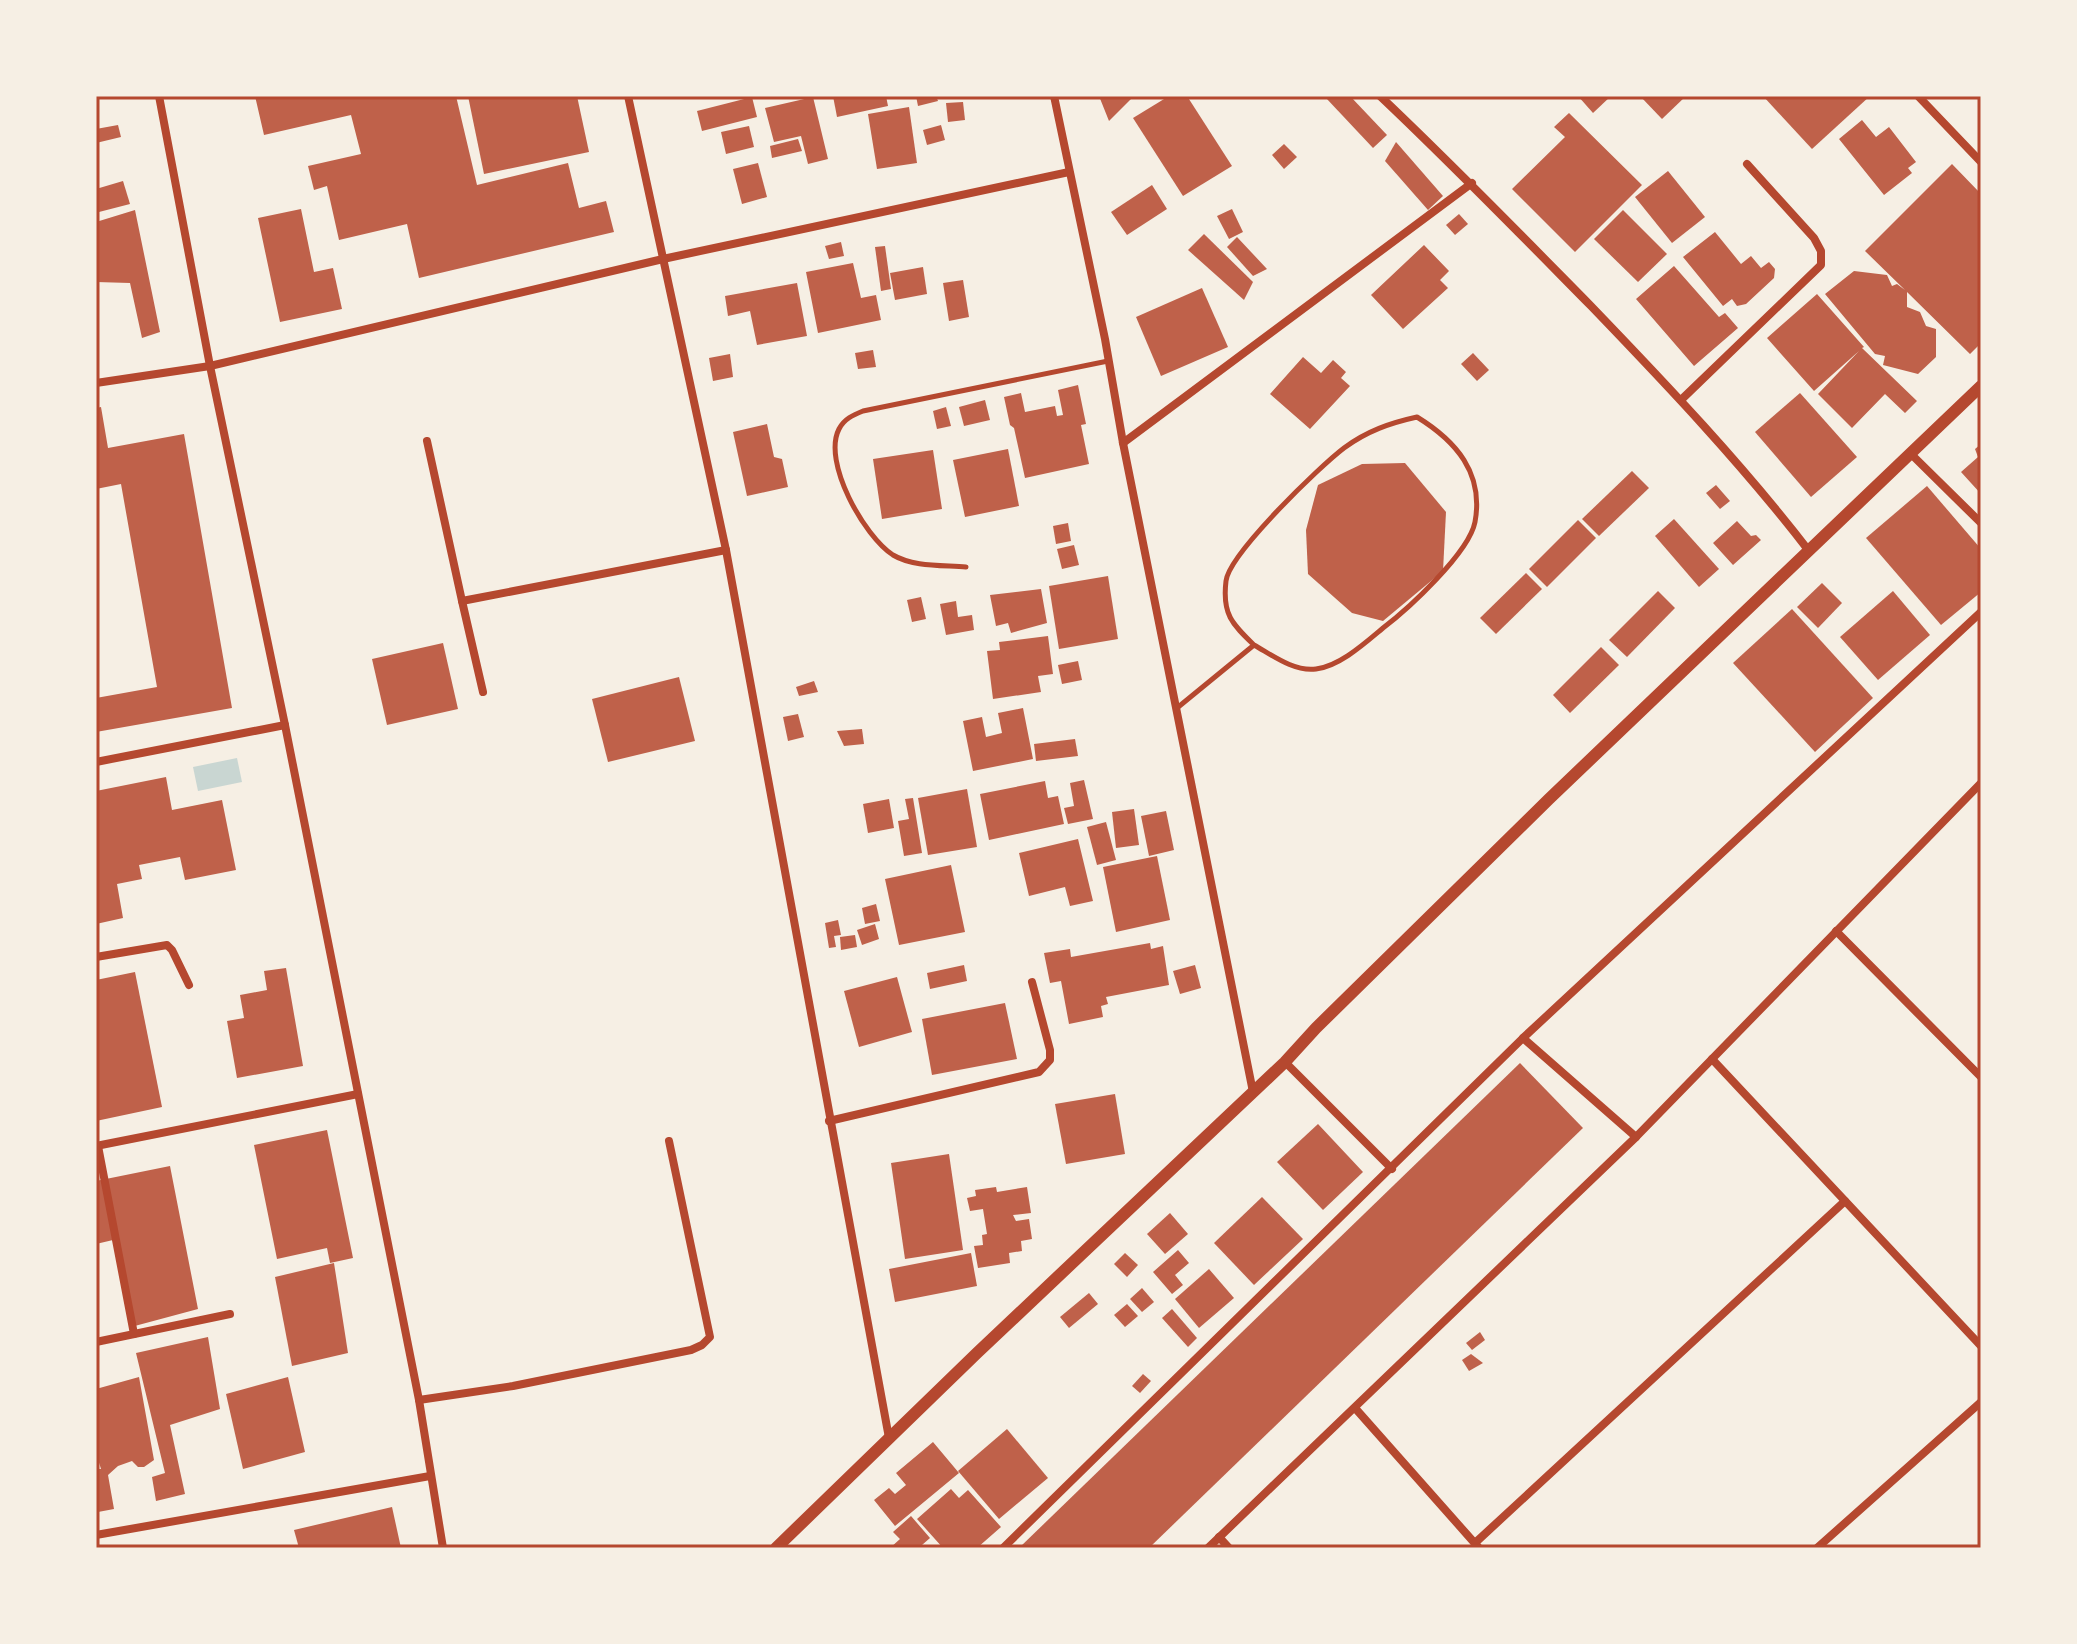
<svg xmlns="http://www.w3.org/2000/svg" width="2077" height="1644" viewBox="0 0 2077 1644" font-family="'Varela Round',sans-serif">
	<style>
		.water { fill: #c9d6d2 }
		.building { fill: #bf614a }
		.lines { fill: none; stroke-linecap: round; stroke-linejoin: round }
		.service { stroke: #b5482f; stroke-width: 5 }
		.minor { stroke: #b5482f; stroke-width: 8 }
		.tertiary { stroke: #b5482f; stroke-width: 12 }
		.neatline { fill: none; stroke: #b5482f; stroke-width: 3 }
	</style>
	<rect width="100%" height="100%" fill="#f6efe4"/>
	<polygon class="water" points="237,758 242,782 198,791 193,767"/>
	<g class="building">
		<polygon points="255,96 456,96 477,185 568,163 579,208 606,201 614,232 419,278 407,224 339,240 327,186 314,190 308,166 361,154 351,115 264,135"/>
		<polygon points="468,96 577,96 589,152 484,174"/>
		<polygon points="833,96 886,96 888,106 837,117"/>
		<polygon points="916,96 936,96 938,101 918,106"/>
		<polygon points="1099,96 1134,96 1109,121"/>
		<polygon points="1169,96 1187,96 1232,166 1183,196 1133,118"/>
		<polygon points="1328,96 1350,96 1387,135 1373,148 1326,98"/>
		<polygon points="1578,96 1611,96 1593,113"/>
		<polygon points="1640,96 1686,96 1662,119"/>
		<polygon points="1763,96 1870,96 1812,149"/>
		<polygon points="752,97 757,117 702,131 697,111"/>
		<polygon points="813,97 828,159 808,164 801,136 774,142 765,108"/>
		<polygon points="963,102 965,120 948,122 946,103"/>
		<polygon points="909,107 917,163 877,169 868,114"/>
		<polygon points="1569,113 1642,185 1575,252 1512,189 1565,137 1554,127"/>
		<polygon points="1862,120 1876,137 1889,127 1916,162 1908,168 1912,173 1884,195 1839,139"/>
		<polygon points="118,125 121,137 96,143 96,129"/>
		<polygon points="941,125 945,140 927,145 923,130"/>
		<polygon points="749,126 754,147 726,154 721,132"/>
		<polygon points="798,139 802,151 772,158 770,146"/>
		<polygon points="1396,142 1443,196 1428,210 1385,161"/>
		<polygon points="1284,144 1297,157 1284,169 1272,155"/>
		<polygon points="758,163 767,197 742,204 733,169"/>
		<polygon points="1952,164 1981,194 1981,343 1970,354 1907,292 1907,307 1920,312 1926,326 1936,329 1936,357 1918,374 1883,365 1885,356 1875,354 1825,294 1854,271 1887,275 1892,286 1897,284 1905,290 1865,251"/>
		<polygon points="1668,171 1705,217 1672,243 1635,197"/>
		<polygon points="123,181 130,204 99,212 96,189"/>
		<polygon points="1152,185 1167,209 1127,235 1111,212"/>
		<polygon points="301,209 314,272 333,268 342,309 280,322 258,218"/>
		<polygon points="1232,209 1243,232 1229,239 1217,216"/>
		<polygon points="135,210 160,332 142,338 130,283 96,282 96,222"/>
		<polygon points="1623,210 1667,254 1638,282 1594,239"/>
		<polygon points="1459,214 1468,224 1455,235 1446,225"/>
		<polygon points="1715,232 1741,264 1751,256 1761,268 1769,262 1775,269 1774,278 1746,304 1737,306 1732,299 1723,306 1683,257"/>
		<polygon points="1204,234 1253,282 1244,300 1188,250"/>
		<polygon points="1237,237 1267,269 1253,276 1227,247"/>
		<polygon points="841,242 844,256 829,259 825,246"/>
		<polygon points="1424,245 1449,271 1440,280 1448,288 1403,329 1371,295"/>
		<polygon points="885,246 891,289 881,291 875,247"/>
		<polygon points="853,263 861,298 876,295 881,320 818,333 806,272"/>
		<polygon points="1674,266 1719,317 1725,313 1738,328 1694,366 1636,299"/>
		<polygon points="923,267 927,294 895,300 890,273"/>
		<polygon points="963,280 969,317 949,321 943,283"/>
		<polygon points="797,283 807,336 757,345 750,311 728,316 725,296"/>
		<polygon points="1202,288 1228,347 1161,376 1136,317"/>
		<polygon points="1817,294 1864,347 1862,348 1917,401 1905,413 1885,394 1852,428 1818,394 1859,351 1814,391 1767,338"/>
		<polygon points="873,350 876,367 858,369 855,353"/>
		<polygon points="1473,353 1489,370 1477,381 1461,364"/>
		<polygon points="730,354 733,377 713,381 709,358"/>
		<polygon points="1303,357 1321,373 1333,360 1346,372 1341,378 1350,386 1310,429 1270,394"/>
		<polygon points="1078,385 1086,424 1081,425 1089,464 1025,478 1014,428 1010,425 1004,397 1021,393 1025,412 1055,406 1057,416 1063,415 1058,390"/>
		<polygon points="1800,393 1857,457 1811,497 1755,432"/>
		<polygon points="985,400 990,420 964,426 959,407"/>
		<polygon points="101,407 108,448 184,434 232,708 96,732 96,698 157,687 121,484 96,489 96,408"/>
		<polygon points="946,407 951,426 937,429 933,411"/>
		<polygon points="767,424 774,457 782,459 788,487 747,496 733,432"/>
		<polygon points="1981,444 1981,494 1961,472 1978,457 1975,449"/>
		<polygon points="1008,449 1019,506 965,517 953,460"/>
		<polygon points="933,450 942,509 882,519 873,459"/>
		<polygon points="1405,463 1446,512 1443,571 1383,621 1352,613 1308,574 1306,530 1318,485 1362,464"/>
		<polygon points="1632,471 1649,488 1599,536 1582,519"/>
		<polygon points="1716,485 1730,501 1720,509 1706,493"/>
		<polygon points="1927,486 1981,549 1981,592 1941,625 1866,538"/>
		<polygon points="1674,519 1719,569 1699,587 1655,536"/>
		<polygon points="1578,520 1596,538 1547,587 1529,569"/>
		<polygon points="1737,521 1751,536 1756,535 1761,540 1733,565 1713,543"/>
		<polygon points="1068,523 1071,541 1056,544 1053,526"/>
		<polygon points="1074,545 1079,565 1062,569 1057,549"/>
		<polygon points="1526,573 1542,589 1496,634 1480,618"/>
		<polygon points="1108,576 1118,639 1059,649 1049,586"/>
		<polygon points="1822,583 1842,603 1818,628 1797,607"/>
		<polygon points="1041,589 1047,623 1011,633 1008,623 996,626 990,595"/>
		<polygon points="1658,591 1675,608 1627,657 1609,640"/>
		<polygon points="1893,591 1930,635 1878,680 1840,637"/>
		<polygon points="921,597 926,619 912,622 907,600"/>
		<polygon points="956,601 958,617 972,615 974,630 946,635 940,604"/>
		<polygon points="1792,609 1873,698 1815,752 1733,663"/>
		<polygon points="1048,636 1053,674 1038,676 1041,692 993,699 987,651 1000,650 999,642"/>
		<polygon points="443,643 458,709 387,725 372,659"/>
		<polygon points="1601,647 1619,665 1570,713 1553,695"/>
		<polygon points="1078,661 1082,680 1062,684 1058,665"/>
		<polygon points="679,677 695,741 608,762 592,699"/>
		<polygon points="814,681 818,692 799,696 796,687"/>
		<polygon points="1023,708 1033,759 973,771 963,721 982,717 986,737 1002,733 998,713"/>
		<polygon points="798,714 804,737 788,741 783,717"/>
		<polygon points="862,729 864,744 844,746 837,731"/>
		<polygon points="1075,739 1078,756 1036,761 1034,744"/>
		<polygon points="166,777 172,810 222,800 236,870 185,880 180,857 139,865 142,879 117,884 123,918 96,924 96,791"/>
		<polygon points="1084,780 1093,819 1068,824 1064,808 1074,806 1070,783"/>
		<polygon points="1045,781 1048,798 1058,796 1064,824 989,840 980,794"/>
		<polygon points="967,789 977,847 928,855 918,798"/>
		<polygon points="913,798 922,853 904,856 898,821 909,819 905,799"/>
		<polygon points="889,799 894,828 868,833 863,804"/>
		<polygon points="1134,809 1139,845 1116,848 1112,812"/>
		<polygon points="1166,811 1174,850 1149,856 1141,816"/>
		<polygon points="1106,822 1116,860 1097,865 1087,827"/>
		<polygon points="1078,839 1093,901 1070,906 1065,887 1029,896 1019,853"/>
		<polygon points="1157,856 1170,920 1116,932 1103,867"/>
		<polygon points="951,865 965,932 899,945 885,879"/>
		<polygon points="876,904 880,921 865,924 862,908"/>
		<polygon points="838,920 841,935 834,936 836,947 829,948 825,923"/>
		<polygon points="875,924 879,939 862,945 857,930"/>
		<polygon points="855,935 857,947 841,950 840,937"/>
		<polygon points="1150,943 1151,949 1163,946 1169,985 1106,997 1108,1004 1101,1006 1103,1017 1069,1024 1061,981 1050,983 1044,953 1070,949 1071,957"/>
		<polygon points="964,965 967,981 930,989 927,973"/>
		<polygon points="1195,965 1201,988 1180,994 1173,971"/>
		<polygon points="286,968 303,1066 237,1078 227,1021 244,1018 240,995 267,990 264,971"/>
		<polygon points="135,972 162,1107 96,1121 96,980"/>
		<polygon points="897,977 912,1032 859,1047 844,991"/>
		<polygon points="1005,1003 1017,1059 932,1075 922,1019"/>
		<polygon points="1520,1063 1583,1128 1149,1548 1019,1548"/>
		<polygon points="1115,1094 1125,1154 1066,1164 1055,1104"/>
		<polygon points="1318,1124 1363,1172 1323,1210 1277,1162"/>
		<polygon points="327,1130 353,1258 330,1263 327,1248 277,1259 254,1145"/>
		<polygon points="949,1154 963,1250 905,1259 891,1163"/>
		<polygon points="170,1166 198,1309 131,1327 113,1240 96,1244 96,1181"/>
		<polygon points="996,1187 997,1192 1027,1187 1031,1213 1013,1215 1016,1221 1029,1219 1032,1239 1021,1241 1022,1251 1009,1253 1010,1263 978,1268 974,1246 983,1245 982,1235 987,1234 983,1209 970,1211 967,1198 976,1196 975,1190"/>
		<polygon points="1262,1197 1303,1239 1254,1285 1214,1243"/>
		<polygon points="1170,1213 1188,1234 1165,1254 1147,1234"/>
		<polygon points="1178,1250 1189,1263 1175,1275 1183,1285 1172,1294 1153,1272"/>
		<polygon points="971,1253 977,1286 895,1302 889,1269"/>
		<polygon points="1125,1253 1138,1265 1127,1277 1114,1264"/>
		<polygon points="334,1263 348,1353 292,1366 275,1277"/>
		<polygon points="1209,1269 1234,1298 1199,1328 1175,1299"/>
		<polygon points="1142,1288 1154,1302 1142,1312 1130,1299"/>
		<polygon points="1089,1293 1098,1304 1069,1328 1060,1317"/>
		<polygon points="1127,1304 1138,1316 1125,1327 1114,1315"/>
		<polygon points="1172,1309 1197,1338 1188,1347 1162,1318"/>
		<polygon points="1480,1332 1485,1340 1472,1350 1466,1343"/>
		<polygon points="208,1337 220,1409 170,1425 185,1494 156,1501 152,1477 165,1473 136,1353"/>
		<polygon points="1471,1354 1483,1363 1469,1371 1462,1360"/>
		<polygon points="1143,1374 1151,1381 1140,1393 1132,1386"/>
		<polygon points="139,1377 154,1460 144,1467 138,1467 132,1461 118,1466 108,1475 114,1509 98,1512 96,1469 101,1469 96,1453 96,1389"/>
		<polygon points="288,1377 305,1452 243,1469 226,1394"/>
		<polygon points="1007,1429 1048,1478 999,1519 958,1471"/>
		<polygon points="933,1442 959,1473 895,1526 874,1500 889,1488 895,1494 906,1485 896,1473"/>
		<polygon points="951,1489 959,1498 968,1490 1001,1527 977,1548 943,1548 917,1519"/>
		<polygon points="392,1507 401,1548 299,1548 294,1530"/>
		<polygon points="911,1516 930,1538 922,1545 925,1548 890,1548 900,1539 893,1532"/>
	</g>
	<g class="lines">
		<g class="service">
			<path d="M966 567C943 565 913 567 893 555 864 536 822 462 839 429 844 419 853 415 863 411L1108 361"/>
			<path d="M1177 708 1254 645C1232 624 1222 614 1226 581 1229 554 1319 467 1344 448 1367 431 1390 423 1417 417 1456 441 1484 473 1475 522 1469 553 1408 609 1383 628 1365 643 1340 666 1316 669 1294 672 1272 655 1254 645"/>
		</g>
		<g class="minor">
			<polyline points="159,96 210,366 285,725 419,1400 443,1548"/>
			<polyline points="628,96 726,550 889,1438"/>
			<polyline points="1054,96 1105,339 1123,443 1253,1092"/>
			<path d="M1380 96C1452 164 1521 235 1591 306 1667 385 1742 464 1809 551"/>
			<polyline points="1918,96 1981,162"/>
			<polyline points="96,383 210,366 663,259 1069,172"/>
			<polyline points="1681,400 1821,265 1821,251 1814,238 1747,164"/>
			<polyline points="427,441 462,601"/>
			<polyline points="1123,443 1472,183"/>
			<polyline points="1910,453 1981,523"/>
			<polyline points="483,692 462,601 726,550"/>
			<polyline points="96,762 285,725"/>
			<polyline points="1836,931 1981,1077"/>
			<polyline points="96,957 167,945 172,950 189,985"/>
			<polyline points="1523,1038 1636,1137"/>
			<polyline points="1712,1059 1981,1346"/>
			<polyline points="1285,1062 1392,1169"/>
			<polyline points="829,1121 1039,1072 1050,1060 1050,1050 1032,982"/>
			<polyline points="96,1146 358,1094"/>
			<polyline points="98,1146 134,1334"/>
			<polyline points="96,1342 230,1314"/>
			<polyline points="419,1400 513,1386 691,1350 702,1345 710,1337 669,1141"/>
			<polyline points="1355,1408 1479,1548"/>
			<polyline points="96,1535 430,1476"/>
			<polyline points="1219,1537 1229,1548"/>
			<polyline points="1475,1543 1845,1201"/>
			<polyline points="1003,1548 1523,1038 1981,612"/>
			<polyline points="1208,1548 1636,1137 1981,783"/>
			<polyline points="1817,1548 1981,1402"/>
		</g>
		<polyline class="tertiary" points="776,1548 977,1353 1285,1062 1316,1028 1549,799 1981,386"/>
	</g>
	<rect width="2077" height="1644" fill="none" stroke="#f6efe4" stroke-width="196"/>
	<rect x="98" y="98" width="1881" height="1448" class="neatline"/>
</svg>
